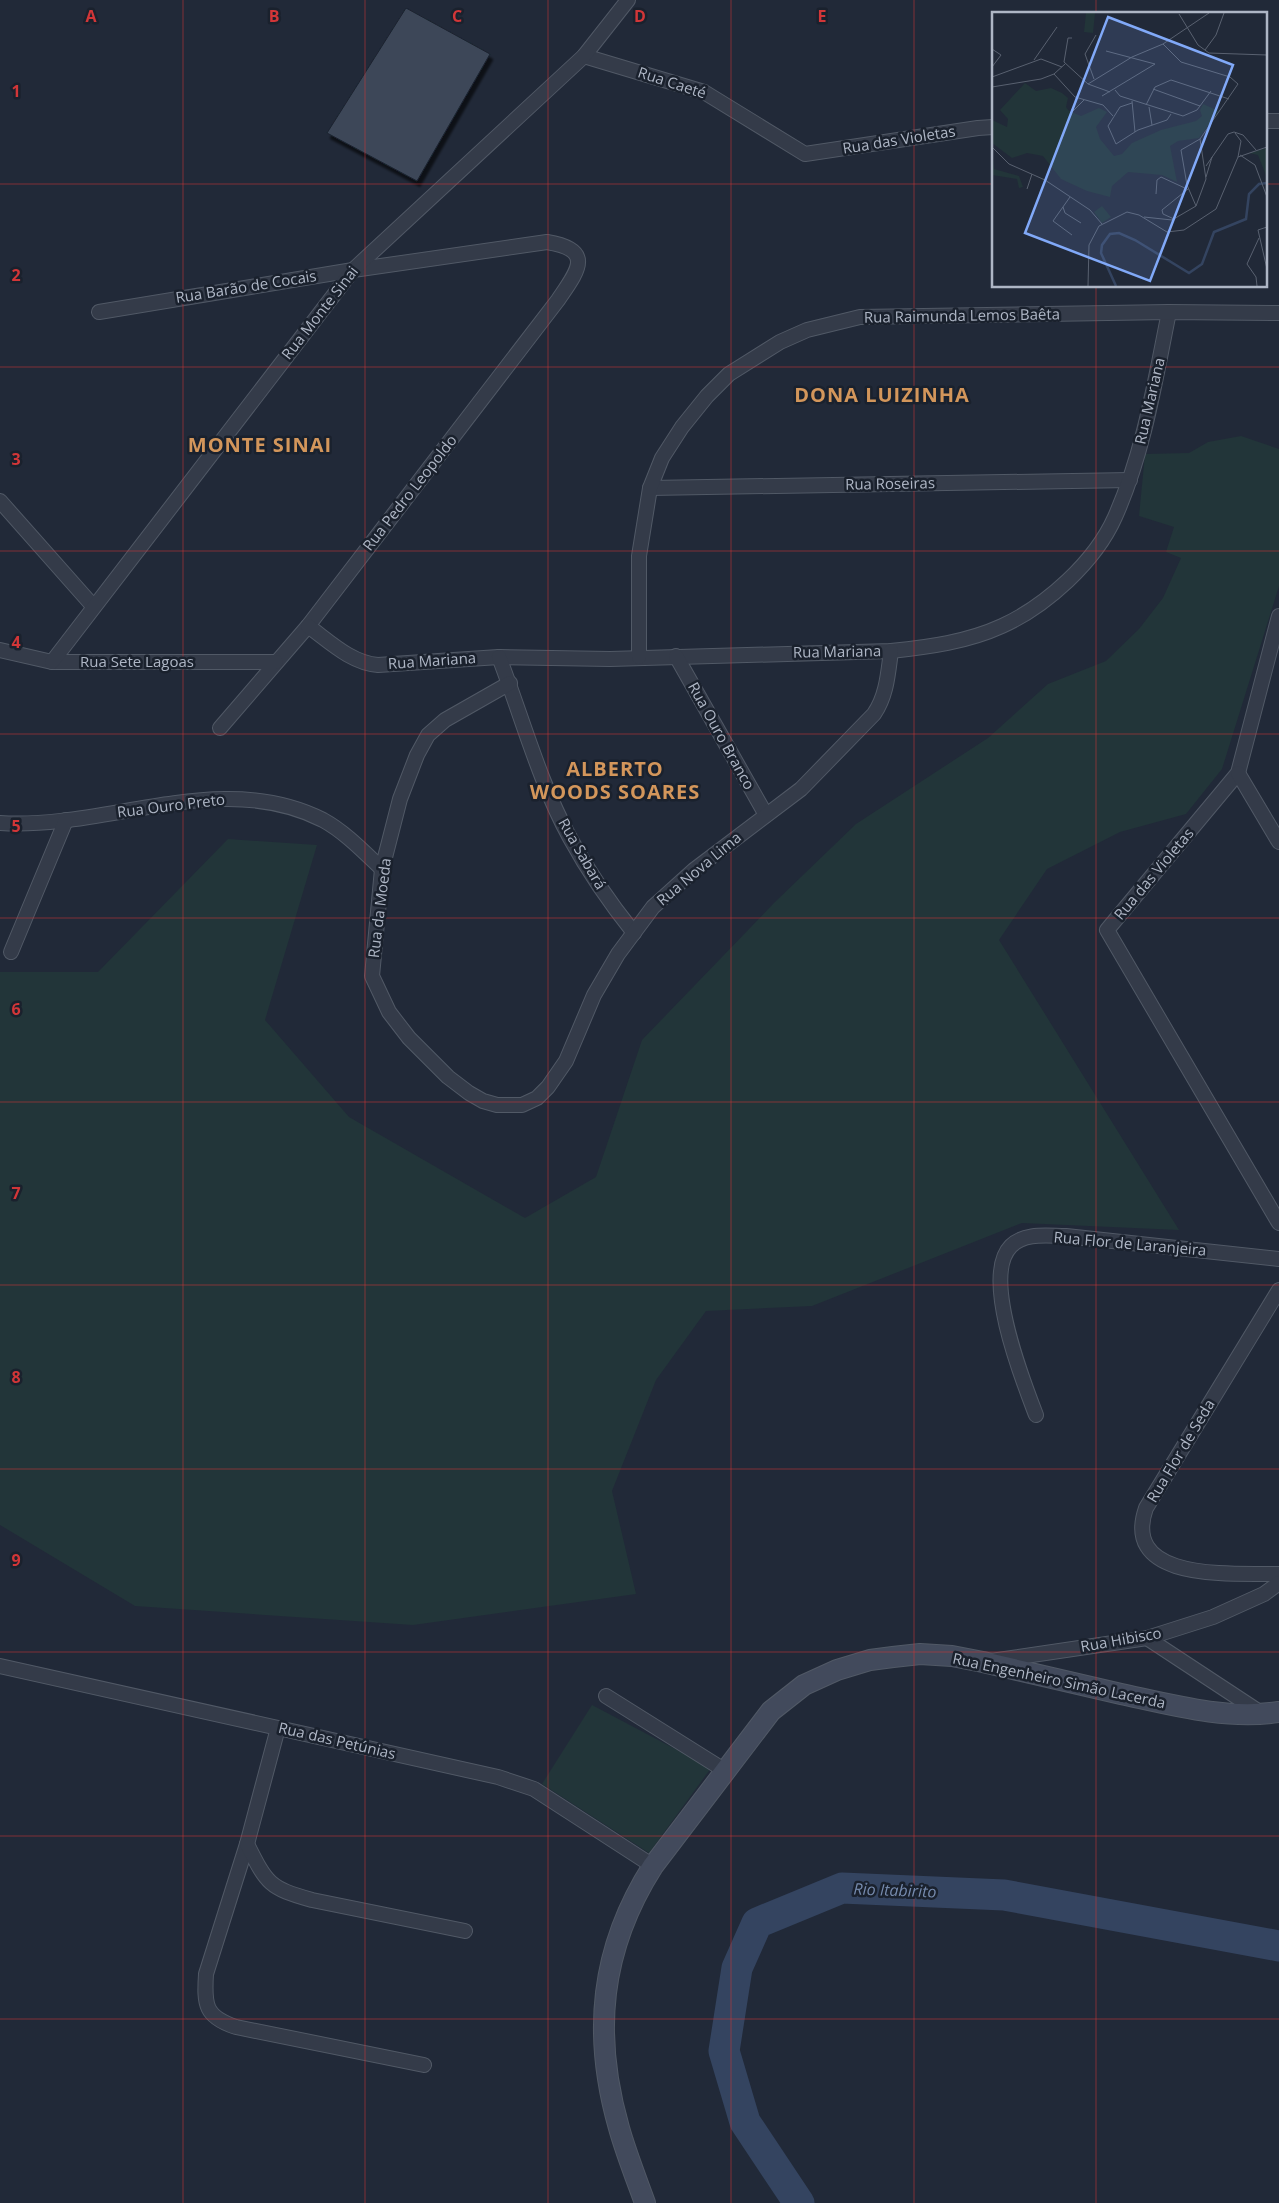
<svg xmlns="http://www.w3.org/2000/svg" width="1279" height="2203" viewBox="0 0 1279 2203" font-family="'Open Sans',sans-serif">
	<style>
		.green { fill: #223539 }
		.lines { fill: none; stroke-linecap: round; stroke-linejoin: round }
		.river { stroke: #344460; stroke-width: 31 }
		.building { fill: #3c4758; stroke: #1b232f; filter: url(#shadow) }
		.street-casing { stroke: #515966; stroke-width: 16 }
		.secondary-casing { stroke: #515966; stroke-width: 22 }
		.street { stroke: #343b49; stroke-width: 14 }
		.secondary { stroke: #424a5c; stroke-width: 20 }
		.grid { fill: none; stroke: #d23638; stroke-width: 1; stroke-opacity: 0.55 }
		.labels { text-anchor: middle; stroke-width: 5; stroke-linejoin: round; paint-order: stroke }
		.street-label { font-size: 15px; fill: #aeb6c5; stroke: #1a212d }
		.water-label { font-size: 16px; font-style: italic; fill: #768bae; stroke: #1a212d }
		.district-label { font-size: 20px; font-weight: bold; letter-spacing: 1px; fill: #d3965b; stroke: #1a212d }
		.inset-river { fill: none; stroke: #344460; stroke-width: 2.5 }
		.inset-road { fill: none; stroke: #596170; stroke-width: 1 }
		.view { fill: #81a9f8; fill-opacity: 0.15; stroke: #81a9f8; stroke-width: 2.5 }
		.inset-edge { fill: none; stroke: #aeb6c5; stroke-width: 2.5 }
		.grid-label { font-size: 16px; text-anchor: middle; font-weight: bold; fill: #d23638; stroke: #1a212d; stroke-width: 5; stroke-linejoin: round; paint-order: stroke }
	</style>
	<defs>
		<filter id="shadow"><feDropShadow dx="3" dy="5.5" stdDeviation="1" flood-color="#0009"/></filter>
	</defs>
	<rect width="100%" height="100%" fill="#212938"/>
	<g class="green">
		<polygon points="1241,436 1279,449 1279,586 1222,769 1186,814 1120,832 1047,869 999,940 1179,1230 1022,1223 812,1306 706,1311 656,1380 612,1491 636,1594 413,1625 135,1606 0,1525 0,972 98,972 228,839 317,845 265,1020 349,1117 525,1218 596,1177 642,1040 774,903 856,824 988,738 1048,684 1106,661 1139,629 1163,598 1181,558 1166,552 1174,527 1139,516 1145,454 1189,453 1208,442"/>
		<polygon points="592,1705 711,1768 649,1853 542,1784"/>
	</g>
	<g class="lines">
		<polyline class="river" points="799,2203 745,2122 724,2051 737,1968 757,1923 842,1888 1004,1895 1279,1946"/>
	</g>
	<polygon class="building" points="406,8 490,54 417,181 327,133"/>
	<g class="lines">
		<g class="street-casing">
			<g id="street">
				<polyline points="584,56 704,92 805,154 978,128 993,127"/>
				<polyline points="1265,121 1279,121"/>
				<path d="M99 312 353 270 547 242C596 250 577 272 558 300L308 626 220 728"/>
				<polyline points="650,488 1130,480"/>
				<polyline points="0,501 93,606"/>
				<polyline points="1279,616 1238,773 1107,930 1279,1223"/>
				<path d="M308 626C329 641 351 663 378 665L499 657 610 659 891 651C929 647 967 642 1002 626 1046 606 1095 562 1115 517 1144 452 1155 381 1169 312"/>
				<polyline points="0,650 52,662 276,662"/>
				<polyline points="676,656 766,815"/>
				<path d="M499 657C522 717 539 781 570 838 588 871 610 903 634 933"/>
				<polyline points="639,657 639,556 650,488 662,458 682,427 707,396 729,374 780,342 807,330 860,317 1169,312 1279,313"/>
				<polyline points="52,662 353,270 584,56 628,0"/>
				<path d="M510 683 445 720 428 735 417 755 400 799 382 869 372 976 389 1012 409 1038 448 1077 469 1093 483 1101 497 1105H522L537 1098 548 1087 566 1061 594 995 618 954 653 907 694 870 801 789 874 714C887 695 888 673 891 651"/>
				<polyline points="1238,773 1279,842"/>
				<path d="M0 823C107 830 221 768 323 820 345 832 364 852 382 869"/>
				<polyline points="11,952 66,820"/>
				<path d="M1279 1290 1146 1508C1120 1583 1234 1573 1279 1574"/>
				<path d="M1036 1415C1023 1381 981 1276 1011 1246 1025 1232 1048 1236 1066 1236L1279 1259"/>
				<polyline points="1147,1638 1261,1713"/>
				<polyline points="991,1661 1147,1638 1213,1617 1264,1594 1279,1583"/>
				<polyline points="0,1666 498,1777 534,1789 653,1866"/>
				<polyline points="606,1696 724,1770"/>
				<path d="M278 1728 247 1844 206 1974C204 2005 205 2017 236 2027L424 2065"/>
				<path d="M247 1844C267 1884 269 1888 312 1900L465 1931"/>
			</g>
		</g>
		<g class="secondary-casing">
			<path id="secondary" d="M645 2203C636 2178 626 2153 619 2128 592 2034 600 1949 653 1866L771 1711 804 1685 837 1670 870 1660 893 1657 920 1654 952 1656 983 1662C1029 1673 1075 1683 1121 1694 1172 1705 1226 1720 1279 1712"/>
		</g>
		<use href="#street" class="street"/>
		<use href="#secondary" class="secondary"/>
	</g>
	<path class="grid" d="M183 0V2203M365 0V2203M548 0V2203M731 0V2203M914 0V2203M1096 0V14M0 184H993M1265 184H1279M1096 286V2203M0 367H1279M0 551H1279M0 734H1279M0 918H1279M0 1102H1279M0 1285H1279M0 1469H1279M0 1652H1279M0 1836H1279M0 2019H1279"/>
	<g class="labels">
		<g class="street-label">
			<text transform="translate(672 83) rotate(18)" y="5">Rua Caeté</text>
			<text transform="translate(899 140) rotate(-9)" y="5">Rua das Violetas</text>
			<text transform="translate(246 287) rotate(-9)" y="5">Rua Barão de Cocais</text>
			<text transform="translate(320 313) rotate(-52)" y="5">Rua Monte Sinai</text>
			<text transform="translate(962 316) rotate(-1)" y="5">Rua Raimunda Lemos Baêta</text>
			<text transform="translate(1150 401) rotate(-77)" y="5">Rua Mariana</text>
			<text transform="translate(890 484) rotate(-1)" y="5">Rua Roseiras</text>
			<text transform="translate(410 493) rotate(-52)" y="5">Rua Pedro Leopoldo</text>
			<text transform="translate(837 652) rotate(-1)" y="5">Rua Mariana</text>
			<text transform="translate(432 661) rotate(-4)" y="5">Rua Mariana</text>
			<text x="137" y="667">Rua Sete Lagoas</text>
			<text transform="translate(721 736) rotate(61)" y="5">Rua Ouro Branco</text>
			<text transform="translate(171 806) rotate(-7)" y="5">Rua Ouro Preto</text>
			<text transform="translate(582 854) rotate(60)" y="5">Rua Sabará</text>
			<text transform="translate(699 869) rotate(-40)" y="5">Rua Nova Lima</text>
			<text transform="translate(1154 874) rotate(-50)" y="5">Rua das Violetas</text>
			<text transform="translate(380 908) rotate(-83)" y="5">Rua da Moeda</text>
			<text transform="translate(1130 1244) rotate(5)" y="5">Rua Flor de Laranjeira</text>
			<text transform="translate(1181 1451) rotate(-59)" y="5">Rua Flor de Seda</text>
			<text transform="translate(1121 1640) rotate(-10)" y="5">Rua Hibisco</text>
			<text transform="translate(1059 1681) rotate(12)" y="5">Rua Engenheiro Simão Lacerda</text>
			<text transform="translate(337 1741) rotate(13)" y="5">Rua das Petúnias</text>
		</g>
		<g class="water-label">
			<text transform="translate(895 1890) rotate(2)" y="6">Rio Itabirito</text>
		</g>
		<g class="district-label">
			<text x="882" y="402">DONA LUIZINHA</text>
			<text x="260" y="452">MONTE SINAI</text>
			<text x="615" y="776">ALBERTO<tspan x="615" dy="23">WOODS SOARES</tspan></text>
		</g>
	</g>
	<g transform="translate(992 12)">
		<rect width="275" height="275" fill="#212938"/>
		<path d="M94 1H103L101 21 92 20ZM33 71 44 79 59 76 70 81 76 86 74 95 77 99 89 104 107 96 115 100 104 115 108 127 122 144 130 142 140 131 169 118 204 109 210 104 208 98 211 92 227 99 207 126 186 129 178 134 185 170 170 163 136 160 120 174 118 185 95 179 69 167 51 144 35 141 20 146 0 131V108L15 115 16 107 8 98ZM275 136V166L266 143 257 141ZM0 138 2 157 27 164 31 175 27 176 25 167 0 163ZM110 194 119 205 110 211 102 200Z" fill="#223539"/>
		<path class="inset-river" d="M124 274 109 241 110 233 118 222 127 221 143 228 197 261 210 252 222 220 254 207 257 182 267 172 275 171"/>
		<path class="inset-road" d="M187 2 206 33 217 41 275 43M80 26H76L72 50 96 72 118 80M171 32 189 50 238 65 246 72 208 127 189 138 195 173 204 194M0 37 9 43 0 55M213 38 224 23 232 1M42 48 65 15M62 62 83 85 111 93 121 104M0 65 49 47 70 55M102 67 93 42 104 23M96 72 140 45 171 32 217 1M0 75 49 67 62 62 73 52M161 77 208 94M123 78 128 84 191 104 205 98 219 79M110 84 163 52 114 39M140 89 143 120M140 91 128 95 116 114 124 132 146 118 175 108 179 102M154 93 163 75 179 68 237 87M157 95 160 113M81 99 92 88M242 120 251 123 264 138M243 121 249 129 246 145M0 135 17 152 53 168 98 198 110 212M248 143 263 153 275 185M214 154 236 122 242 120M214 165 220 145M35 177 40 162M164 182 165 168 169 165 195 177M78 185 61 209 80 223M71 195 73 201 89 211M152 205 180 208 204 194 214 167 208 127M182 207 171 202 170 198 196 177M275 215 266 218 275 257M96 274 97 233 107 214 135 200 147 203 175 220 192 218 224 197 246 145 275 135M265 274 264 265 255 252 267 226"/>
		<path class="view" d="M116 5 241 53 158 269 33 221Z"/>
		<rect width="275" height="275" class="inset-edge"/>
	</g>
	<g class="grid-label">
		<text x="91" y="22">A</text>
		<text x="274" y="22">B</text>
		<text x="457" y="22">C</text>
		<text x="640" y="22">D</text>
		<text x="822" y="22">E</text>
		<text x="16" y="97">1</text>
		<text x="16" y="281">2</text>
		<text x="16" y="465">3</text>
		<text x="16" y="648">4</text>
		<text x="16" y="832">5</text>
		<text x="16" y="1015">6</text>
		<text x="16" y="1199">7</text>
		<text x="16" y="1383">8</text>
		<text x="16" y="1566">9</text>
	</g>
</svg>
